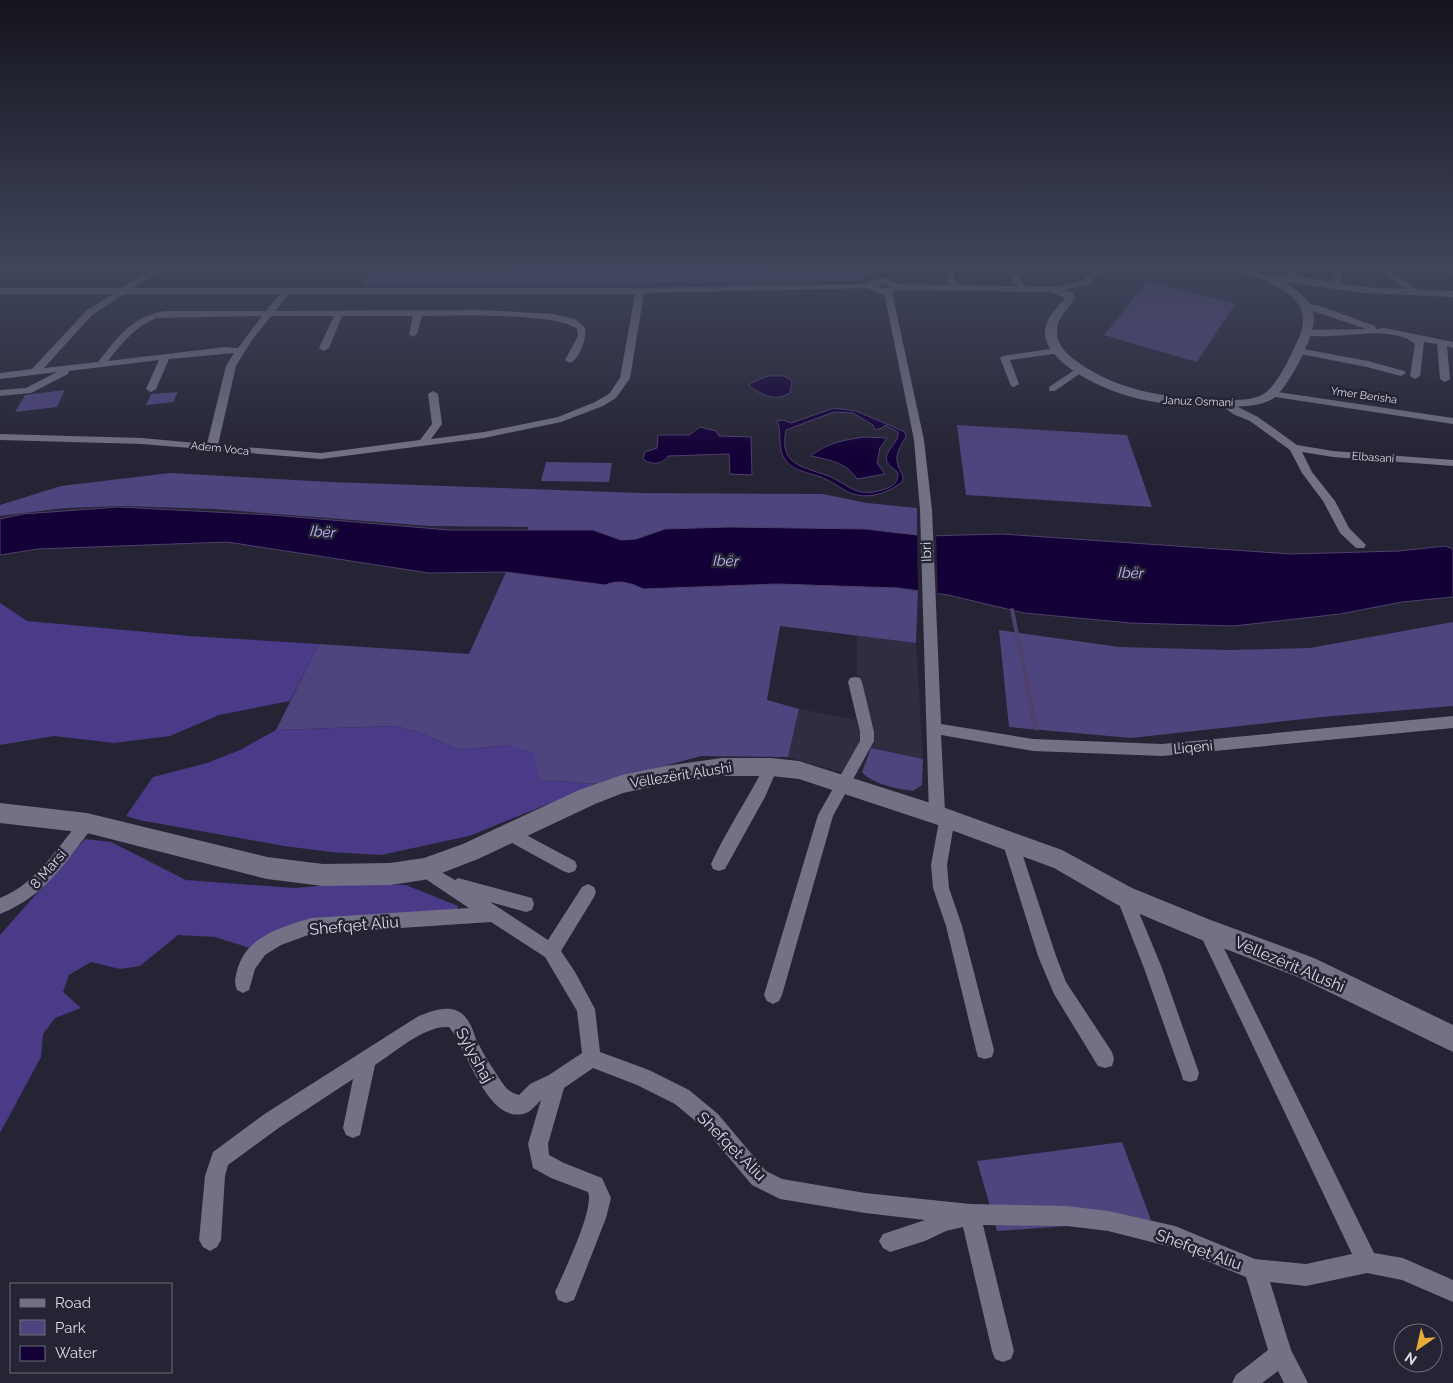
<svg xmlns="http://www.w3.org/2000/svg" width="1453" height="1383" viewBox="0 0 1453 1383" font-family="Raleway,sans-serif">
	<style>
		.built { fill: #2f2d42 }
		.green { fill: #4e447e }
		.forest { fill: #4b3a87 }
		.water { fill: #130037; stroke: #4f416b; fill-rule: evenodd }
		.pier { fill: #252434 }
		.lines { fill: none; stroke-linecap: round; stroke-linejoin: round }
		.stream-far1 { stroke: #4f416b; stroke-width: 4 }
		.stream { stroke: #4f416b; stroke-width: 5 }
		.minor { fill: #737185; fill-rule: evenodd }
		.tertiary { fill: #737185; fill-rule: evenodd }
		.secondary { fill: #737185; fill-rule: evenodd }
		.labels { text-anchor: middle; stroke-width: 5; stroke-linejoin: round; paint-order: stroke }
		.far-street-label { font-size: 11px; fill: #dad9e4; stroke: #252434 }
		.street-label { font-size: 14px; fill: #dad9e4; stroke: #252434 }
		.water-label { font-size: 15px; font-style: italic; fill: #c0b8fa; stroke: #252434 }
		.near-street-label { font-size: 16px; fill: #dad9e4; stroke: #252434 }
	</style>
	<rect width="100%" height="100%" fill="#252434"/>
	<g class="built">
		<polygon points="857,635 916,643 923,759 871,748 871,725 857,674"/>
		<polygon points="799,709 856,720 860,734 858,746 841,772 788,757"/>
	</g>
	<g class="green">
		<polygon points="372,266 872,266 874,274 858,281 363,285"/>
		<polygon points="1148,281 1235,304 1197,362 1104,335"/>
		<polygon points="65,390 57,407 15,412 25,395"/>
		<polygon points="178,392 173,402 146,405 151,394"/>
		<polygon points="957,425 1127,435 1152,507 966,495"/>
		<polygon points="546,462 612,463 609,482 541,481"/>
		<polygon points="170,473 330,482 641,493 823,494 867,503 917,508 917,535 865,529 728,527 665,529 636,539 621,540 593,530 528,530 528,527 429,526 214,509 122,506 65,508 0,516 0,505 61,486"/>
		<path d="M506 572 605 585C619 579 631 583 644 589L777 584 898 588 918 591 916 643 780 626 767 700 799 709 788 757 701 756 598 784 539 780 508 745 459 750 418 732 395 726 276 730 319 644 469 654Z"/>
		<polygon points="1453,622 1453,706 1322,717 1131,738 1009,727 999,630 1119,647 1229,650 1310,648"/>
		<path d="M871 748 923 759 922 785 913 791C897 789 872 784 862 772Z"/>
		<polygon points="1122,1142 1151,1220 997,1231 977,1161"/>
	</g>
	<g class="forest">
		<polygon points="0,603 27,621 190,636 319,644 290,701 219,715 170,736 114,743 54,736 0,745"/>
		<polygon points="395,726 418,732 459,750 508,745 533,752 540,780 598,784 469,836 381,855 331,852 284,846 139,820 126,816 153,777 207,763 240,750 276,730"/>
		<polygon points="85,839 111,842 186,880 295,888 353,883 406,885 458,906 454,916 310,923 256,950 215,937 178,935 140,966 120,969 91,962 69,975 63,992 81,1008 55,1018 43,1034 41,1057 0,1133 0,935"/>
	</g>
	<g class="water">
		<path d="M768 376H784L792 381 790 393C774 402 763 395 749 386L751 383Z"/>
		<path d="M834 408 856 411 905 432 906 437C901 445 894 455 898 465 900 472 903 473 903 481 889 493 866 501 848 492 839 487 831 481 821 477 809 473 794 471 786 461 776 448 783 435 777 421L783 420 791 423ZM834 412 853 413 873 425 875 430 882 428 885 425 898 432C900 442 883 451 887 462 889 466 895 469 898 473 898 481 895 485 888 488 856 500 851 485 826 475 800 466 779 464 786 430Z"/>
		<path d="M700 427 716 431 719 436 751 437 752 475 730 474 729 454 668 456C662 465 651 465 643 459L645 452 657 448 658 435H689Z"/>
		<path d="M864 437 887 438 880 448 877 463 885 474 857 479C846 462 829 460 811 456 827 443 843 440 864 437Z"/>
		<path d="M118 507 272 515 449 530H593L621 540 636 539 665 529 728 527 865 529 926 536 1002 534 1291 554 1399 551 1445 546 1453 549V597L1402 602 1340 614 1234 626 1131 623 1024 613 948 595 898 588 777 584 643 589C631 583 619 579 605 585L506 572 429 573 227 542 38 549 0 555V519L23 514Z"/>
	</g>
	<polygon class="pier" points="917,533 936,533 938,596 918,594"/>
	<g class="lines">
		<polyline class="stream-far1" points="1012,610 1027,682"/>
		<polyline class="stream" points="1026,680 1036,728"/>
		<g class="minor">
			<path d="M158 266H167L132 288H640L872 284 876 286 872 288 644 293 630 378 616 398 603 406 561 422 484 438 321 459 142 444 0 440V434L142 438 207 444 226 366 234 353 169 359 156 389 151 392 146 389 159 360 69 371 68 374 31 393 0 396V390L26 388 57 372 0 379V373L32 369 86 311 113 294H0V288H120ZM124 294H280L266 311H164C131 317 118 337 98 362L44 368 92 315ZM289 294H635L620 378 609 394 595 402 558 417 484 432 431 439 442 424 438 394 433 391 428 394 432 424 420 440 321 453 218 445 236 366 252 340 271 316H334L319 348 324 351 329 348 342 316H413L409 334 413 337 417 334 422 316C454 316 555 312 577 329L578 336 565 360 570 363C580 359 587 338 585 328L575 319 553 314 482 310 275 311ZM262 316 238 348 225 347 108 361C122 343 135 327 156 318Z"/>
			<polygon points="941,266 949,266 958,288 957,290 950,288"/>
			<polygon points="1003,266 1011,266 1027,288 1026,290 1020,290"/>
			<polygon points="1099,266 1107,266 1087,285 1052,292 1048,289 1081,281"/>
			<polygon points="1223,266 1234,266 1274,279 1267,281"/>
			<path d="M1274 266C1286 265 1298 271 1307 280L1300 282Z"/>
			<polygon points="1334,266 1340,266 1344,273 1340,286 1336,288 1332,286 1336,273 1333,268"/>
			<polygon points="1374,266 1383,266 1421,293 1414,295"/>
			<polygon points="1435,266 1444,266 1453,271 1453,276"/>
			<polygon points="888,289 892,292 924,440 932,510 941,724 1033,739 1162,744 1453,716 1453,728 1162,756 1033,751 941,735 945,812 952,813 955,818 947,865 949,888 962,926 994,1050 992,1057 985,1059 978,1057 976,1050 946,926 933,888 931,865 939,821 932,820 929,815 920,510 914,440 884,292"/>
			<path d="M1304 302 1320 306 1375 326 1376 329 1385 328 1453 342V348L1447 346 1450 379 1445 382 1440 379 1437 344 1424 342 1420 376 1415 379 1410 376 1415 344C1392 323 1334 341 1304 335V331L1307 330 1366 329 1301 307 1300 305Z"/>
			<polygon points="1057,348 1060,349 1060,353 1010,360 1019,384 1014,387 1011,386 1000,358 1002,356"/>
			<polygon points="1298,348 1368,361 1404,371 1406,373 1401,376 1367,367 1295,353 1295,349"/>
			<polygon points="1079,367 1082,368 1082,372 1055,391 1049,391 1049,387"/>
			<polygon points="1271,391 1453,418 1453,424 1268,396 1268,392"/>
			<polygon points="1224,400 1258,417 1297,445 1333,451 1453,460 1453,466 1333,457 1302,452 1312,472 1335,501 1349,528 1366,545 1364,548 1356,548 1340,533 1323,501 1302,473 1290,450 1250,421 1233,414 1221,405 1221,401"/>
			<polygon points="855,677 860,678 862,682 874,732 874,741 833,816 782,995 779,1001 773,1004 767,1001 764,995 818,815 860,741 860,732 848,682 850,678"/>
			<path d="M771 761 776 763 778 767 765 797 725 869 719 871 713 869 711 864C727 829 749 797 766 763Z"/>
			<path d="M87 816 92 818 95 823 92 828C64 864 45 896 0 914V898C36 884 58 847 82 818Z"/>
			<polygon points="511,827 575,861 577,866 575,871 569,873 563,871 505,839 503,834 505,829"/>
			<polygon points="1010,834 1016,836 1018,841 1056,956 1066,982 1112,1052 1114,1059 1112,1066 1105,1068 1098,1066 1054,994 1038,956 1002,841 1004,836"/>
			<path d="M424 862 455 880 458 878 532 898 534 904 532 910 526 912 490 902 548 940 582 887 588 884 594 887 596 892 594 897 561 951 575 972 595 1009 600 1052 649 1070 689 1090 718 1114 766 1171 782 1179 865 1193 970 1204 1067 1206 1108 1211 1175 1226 1255 1259 1306 1264 1352 1254 1198 930 1200 924 1206 922 1212 924 1374 1253 1403 1258 1453 1280V1302L1402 1280 1367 1273 1306 1286 1270 1282 1291 1350 1308 1383H1284L1278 1371 1262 1383H1232L1236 1375 1268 1350 1246 1277 1175 1248 1108 1231 1067 1226 983 1225 1014 1351 1011 1359 1003 1362 995 1359 992 1351 963 1227 946 1231 925 1241 890 1252 883 1248 879 1241 883 1234 925 1220 865 1213 780 1199 752 1185 704 1128 675 1104 637 1085 593 1068 564 1088 548 1144 549 1155 564 1163 602 1178 611 1198 606 1218 574 1300 566 1303 558 1300 555 1292C563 1274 595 1208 588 1192L551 1178 533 1168 528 1144 541 1100C536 1105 530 1113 523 1114 486 1122 467 1048 449 1027 425 1025 395 1052 375 1065L360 1135 353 1138 346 1135 343 1128 353 1079 280 1127 228 1165 225 1176 221 1240 217 1247 210 1251 203 1247 199 1240 205 1176 213 1152 266 1113 417 1017C436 1009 458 1001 470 1024 474 1031 475 1039 479 1045 485 1057 492 1067 499 1078 504 1086 509 1093 519 1095L530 1084 549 1075 582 1053 577 1011 545 957 491 922 311 934 281 945 265 955 255 969 249 990 243 993 237 990C234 983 235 978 237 971 245 937 281 927 311 918L469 908 418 874 416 869 418 864Z"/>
			<polygon points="1124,888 1130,891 1162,968 1199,1073 1197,1080 1190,1082 1183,1080 1181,1073 1144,968 1116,896 1118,891"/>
		</g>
		<path class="tertiary" d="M1270 276H1294L1363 287 1453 291V297L1363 293 1284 282C1309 297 1321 310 1309 340 1303 356 1288 386 1274 398 1261 408 1231 407 1215 407 1163 406 1112 399 1068 367 1057 358 1044 346 1045 330 1046 318 1057 307 1065 298L1051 292 899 290 884 295 867 288 870 281 884 278 898 284 1056 287 1073 293 1075 298C1069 308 1057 318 1057 330 1056 346 1068 355 1079 363 1121 392 1167 398 1216 399 1231 400 1252 402 1265 393 1279 383 1293 351 1300 335 1311 305 1290 293 1266 281L1265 279ZM883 284 888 286 889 287 884 289 878 286Z"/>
		<polygon class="secondary" points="722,758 771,758 799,761 937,805 1062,850 1132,888 1208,919 1314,958 1453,1025 1453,1052 1298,977 1197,938 1116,904 1054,868 935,824 799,779 771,776 722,776 665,784 623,793 595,804 478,859 424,880 390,885 323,886 267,879 87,833 0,823 0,803 87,813 267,857 323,864 390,863 424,858 463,844 579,790 622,775 665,766"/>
	</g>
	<linearGradient id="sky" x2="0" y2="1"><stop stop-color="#14141d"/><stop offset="0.58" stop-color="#40455c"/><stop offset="1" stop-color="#40455c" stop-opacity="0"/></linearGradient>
	<rect width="1453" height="459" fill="url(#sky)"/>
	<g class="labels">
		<g class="far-street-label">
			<text transform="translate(1364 395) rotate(8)" y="4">Ymer Berisha</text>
			<text transform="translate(1198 401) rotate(2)" y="4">Januz Osmani</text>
			<text transform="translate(220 448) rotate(6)" y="4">Adem Voca</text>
			<text transform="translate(1373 457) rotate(4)" y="4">Elbasani</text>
		</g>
		<g class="street-label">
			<text transform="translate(926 552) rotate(-92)" y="5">Ibri</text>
			<text transform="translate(1193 747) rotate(-5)" y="5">Liqeni</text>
			<text transform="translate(681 775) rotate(-9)" y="5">Vëllezërit Alushi</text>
			<text transform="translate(48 869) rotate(-49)" y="5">8 Marsi</text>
		</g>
		<g class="water-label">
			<text transform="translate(323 532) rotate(4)" y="5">Ibër</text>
			<text transform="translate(726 561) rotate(1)" y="5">Ibër</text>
			<text transform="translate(1131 573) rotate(2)" y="5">Ibër</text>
		</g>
		<g class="near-street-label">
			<text transform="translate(354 925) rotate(-5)" y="6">Shefqet Aliu</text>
			<text transform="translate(1290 964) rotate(23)" y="6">Vëllezërit Alushi</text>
			<text transform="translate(475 1055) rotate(61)" y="6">Sylyshaj</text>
			<text transform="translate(732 1146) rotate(45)" y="6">Shefqet Aliu</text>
			<text transform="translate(1199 1249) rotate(20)" y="6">Shefqet Aliu</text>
		</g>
	</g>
	<rect x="10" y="1283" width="162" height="90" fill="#252434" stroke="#6d6c7a"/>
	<rect x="20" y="1299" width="25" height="8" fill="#737185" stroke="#6d6c7a"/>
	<text x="55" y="1308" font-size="15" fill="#dad9e4">Road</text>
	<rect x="20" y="1320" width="25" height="15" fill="#4e447e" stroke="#6d6c7a"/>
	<text x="55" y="1333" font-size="15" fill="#dad9e4">Park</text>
	<rect x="20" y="1346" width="25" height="15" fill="#130037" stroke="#6d6c7a"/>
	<text x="55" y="1358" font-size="15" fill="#dad9e4">Water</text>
	<g transform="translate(1418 1348) rotate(214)"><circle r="24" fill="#252434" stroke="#6d6c7a"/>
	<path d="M0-4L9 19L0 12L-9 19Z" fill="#e8ab37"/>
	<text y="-8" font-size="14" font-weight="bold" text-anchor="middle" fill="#dad9e4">N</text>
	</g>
</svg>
